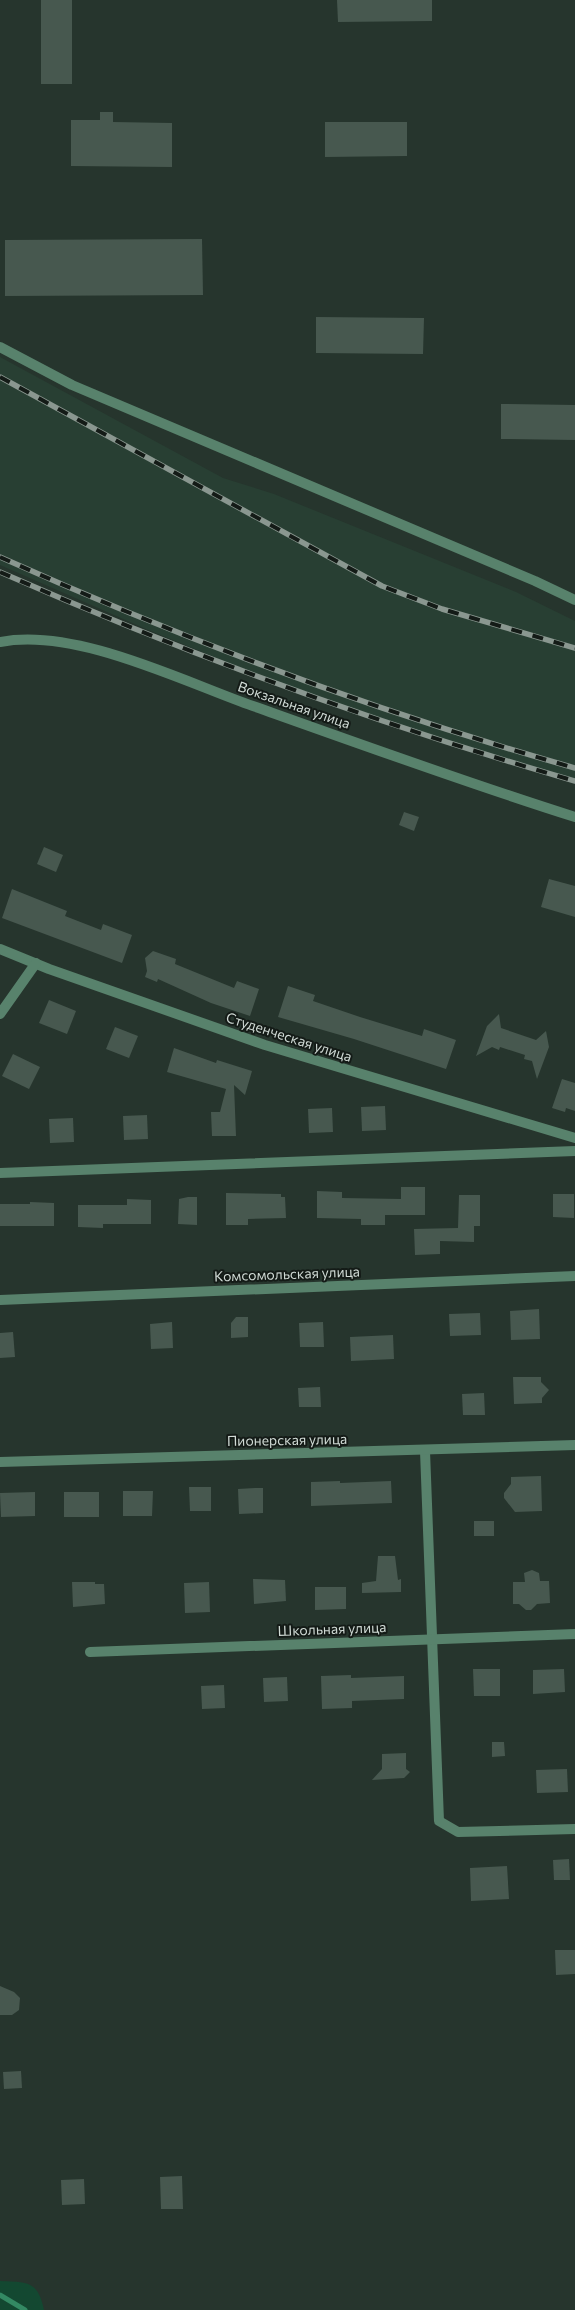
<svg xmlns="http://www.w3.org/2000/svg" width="575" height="2310" viewBox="0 0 575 2310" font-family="Commissioner,sans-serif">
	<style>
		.built { fill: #283f33 }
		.green { fill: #134831 }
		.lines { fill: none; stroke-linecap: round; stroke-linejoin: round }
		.stream { stroke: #338963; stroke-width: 5 }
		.building { fill: #47584f }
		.minor { stroke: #58826c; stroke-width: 10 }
		.rail-casing { stroke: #8a9790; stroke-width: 5.5 }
		.rail { stroke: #141b17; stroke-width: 4; stroke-dasharray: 11; stroke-linecap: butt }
		.labels { text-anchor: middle; stroke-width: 4; stroke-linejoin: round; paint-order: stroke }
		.street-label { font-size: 14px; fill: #d0dad5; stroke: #141b17 }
	</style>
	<rect width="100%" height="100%" fill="#26352d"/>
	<polygon class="built" points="0,357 223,478 274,494 516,592 575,621 575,782 408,729 271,680 146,629 0,565"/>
	<path class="green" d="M0 2281C26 2282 38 2280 44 2310H0Z"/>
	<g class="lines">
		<polyline class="stream" points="0,2295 25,2310"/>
	</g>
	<g class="building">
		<rect x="41" y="0" width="31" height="84"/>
		<polygon points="337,0 432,0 432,21 338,22"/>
		<polygon points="100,112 113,112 113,122 172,123 172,167 71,166 71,120 100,120"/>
		<polygon points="325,122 407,122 407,156 325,157"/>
		<polygon points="202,239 203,295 5,296 5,240"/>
		<polygon points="316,317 424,318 423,354 316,353"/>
		<polygon points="501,404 575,405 575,440 501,439"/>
		<polygon points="404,812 419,817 414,831 399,825"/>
		<polygon points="44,847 63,855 56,872 37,864"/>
		<polygon points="549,879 575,886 575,917 541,907"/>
		<polygon points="12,889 67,911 65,916 101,930 103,924 132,935 122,963 2,918"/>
		<polygon points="153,951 176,959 175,964 234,988 237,981 259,989 250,1016 211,1003 158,979 157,982 145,977 147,971 145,958"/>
		<polygon points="288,986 315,995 313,1001 360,1017 422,1036 424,1029 456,1040 446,1069 354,1039 278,1017"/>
		<polygon points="49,1000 76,1011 67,1034 39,1023"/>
		<polygon points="499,1014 501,1028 536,1040 546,1031 549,1047 537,1079 532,1061 524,1059 525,1055 500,1047 499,1050 492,1047 476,1056 487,1026"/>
		<polygon points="115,1027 138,1036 129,1058 106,1049"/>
		<polygon points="174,1048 216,1063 217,1060 252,1071 245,1095 234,1085 236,1136 212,1136 211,1112 220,1112 226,1089 167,1072"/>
		<polygon points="13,1054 40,1067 29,1089 2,1076"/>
		<polygon points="562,1079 575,1083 575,1111 566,1108 565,1112 552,1108"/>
		<polygon points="385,1106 386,1130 362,1131 361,1107"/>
		<polygon points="332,1108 333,1132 309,1133 308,1109"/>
		<polygon points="147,1115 148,1139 124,1140 123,1116"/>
		<polygon points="73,1118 74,1142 50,1143 49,1119"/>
		<polygon points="401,1187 425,1187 425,1215 385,1215 385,1225 361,1225 361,1219 317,1218 317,1191 342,1192 342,1198 401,1199"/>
		<polygon points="226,1193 281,1194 281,1197 285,1197 286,1218 248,1219 248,1225 226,1225"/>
		<polygon points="553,1194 574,1194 574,1218 553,1217"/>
		<polygon points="459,1195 480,1195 480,1226 474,1226 474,1242 440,1241 440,1254 415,1255 414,1229 458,1228"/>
		<polygon points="188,1197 197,1197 197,1225 178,1224 179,1199"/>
		<polygon points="127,1199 151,1200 151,1224 103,1224 103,1228 78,1227 78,1205 127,1205"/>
		<polygon points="30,1202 54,1203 54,1226 0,1226 0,1204 30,1204"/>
		<polygon points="539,1309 540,1339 511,1340 510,1311"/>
		<polygon points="480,1313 481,1335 450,1336 449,1314"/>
		<polygon points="236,1317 248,1317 248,1337 231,1338 231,1323"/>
		<polygon points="172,1322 173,1348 151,1349 150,1324"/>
		<polygon points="323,1322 324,1347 300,1347 299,1323"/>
		<polygon points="13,1332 15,1357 0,1358 0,1333"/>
		<polygon points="393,1335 394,1359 351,1361 350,1337"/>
		<polygon points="513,1377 541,1377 541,1382 549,1390 542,1398 542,1403 514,1404"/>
		<polygon points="320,1387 321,1407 299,1407 298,1388"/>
		<polygon points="484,1393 485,1415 463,1415 462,1394"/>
		<polygon points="541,1476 542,1511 515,1512 504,1498 504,1493 511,1484 511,1477"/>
		<polygon points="340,1481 340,1483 391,1481 392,1503 311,1506 311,1482"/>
		<polygon points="189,1487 211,1487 211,1511 190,1511"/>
		<polygon points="255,1488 263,1488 263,1513 239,1514 238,1489"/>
		<polygon points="123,1491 153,1491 152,1516 123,1516"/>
		<polygon points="35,1492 35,1516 1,1517 0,1493"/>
		<rect x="64" y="1492" width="35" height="25"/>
		<rect x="474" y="1521" width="20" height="15"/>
		<polygon points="378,1556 395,1556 398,1580 401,1579 401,1592 362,1593 362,1583 376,1581"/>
		<polygon points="532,1570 539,1573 540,1581 549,1581 550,1603 537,1604 531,1610 526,1610 519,1604 513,1604 513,1582 525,1582 524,1573"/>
		<polygon points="253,1579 285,1580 286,1601 254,1604"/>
		<polygon points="72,1582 95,1582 95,1584 104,1584 105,1604 73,1607"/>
		<polygon points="209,1582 210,1612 185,1613 184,1583"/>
		<polygon points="315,1587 346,1587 346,1609 315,1610"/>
		<polygon points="473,1669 500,1669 500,1696 474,1696"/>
		<polygon points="564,1669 565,1692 533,1694 533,1670"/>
		<polygon points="351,1675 351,1678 404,1676 404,1699 352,1701 352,1708 322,1709 321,1676"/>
		<polygon points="287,1677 288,1701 264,1702 263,1678"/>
		<polygon points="224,1685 225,1708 202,1709 201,1686"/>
		<polygon points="492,1742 504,1742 505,1756 492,1757"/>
		<polygon points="406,1753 406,1769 410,1772 404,1778 372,1780 382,1769 382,1754"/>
		<polygon points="567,1769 568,1792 537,1793 536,1770"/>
		<polygon points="569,1859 570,1880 554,1880 553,1860"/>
		<polygon points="507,1866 509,1899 471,1901 470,1868"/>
		<polygon points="555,1950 575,1950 575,1974 556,1975"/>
		<polygon points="0,1986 14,1992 20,1998 19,2010 12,2015 0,2015"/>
		<polygon points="21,2071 22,2088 4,2089 3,2072"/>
		<polygon points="182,2176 183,2209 161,2209 160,2177"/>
		<polygon points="84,2179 85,2204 62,2205 61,2180"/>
	</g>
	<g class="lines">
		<g class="minor">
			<polyline points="0,347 72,385 535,581 575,600"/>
			<path d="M0 642C75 627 182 681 253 706 360 744 467 783 575 817"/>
			<polyline points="0,949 49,969 265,1045 575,1138"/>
			<polyline points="0,1014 36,963"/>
			<polyline points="0,1173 575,1151"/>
			<polyline points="0,1300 575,1276"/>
			<polyline points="425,1451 439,1821 458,1832 575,1829"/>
			<polyline points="0,1462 575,1445"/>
			<polyline points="90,1652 575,1634"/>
		</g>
		<g class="rail-casing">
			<g id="rail">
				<polyline points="0,377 382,586 442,609 575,648"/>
				<path d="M0 557C185 640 380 713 575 768"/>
				<path d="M0 572C187 654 379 725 575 781"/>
			</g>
		</g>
		<use href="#rail" class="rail"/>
	</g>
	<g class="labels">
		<g class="street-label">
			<text transform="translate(294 705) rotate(19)" y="5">Вокзальная улица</text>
			<text transform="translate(289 1037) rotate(18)" y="5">Студенческая улица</text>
			<text transform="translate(287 1274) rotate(-2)" y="5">Комсомольская улица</text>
			<text transform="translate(287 1440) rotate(-1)" y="5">Пионерская улица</text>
			<text transform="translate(332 1629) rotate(-2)" y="5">Школьная улица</text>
		</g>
	</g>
</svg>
